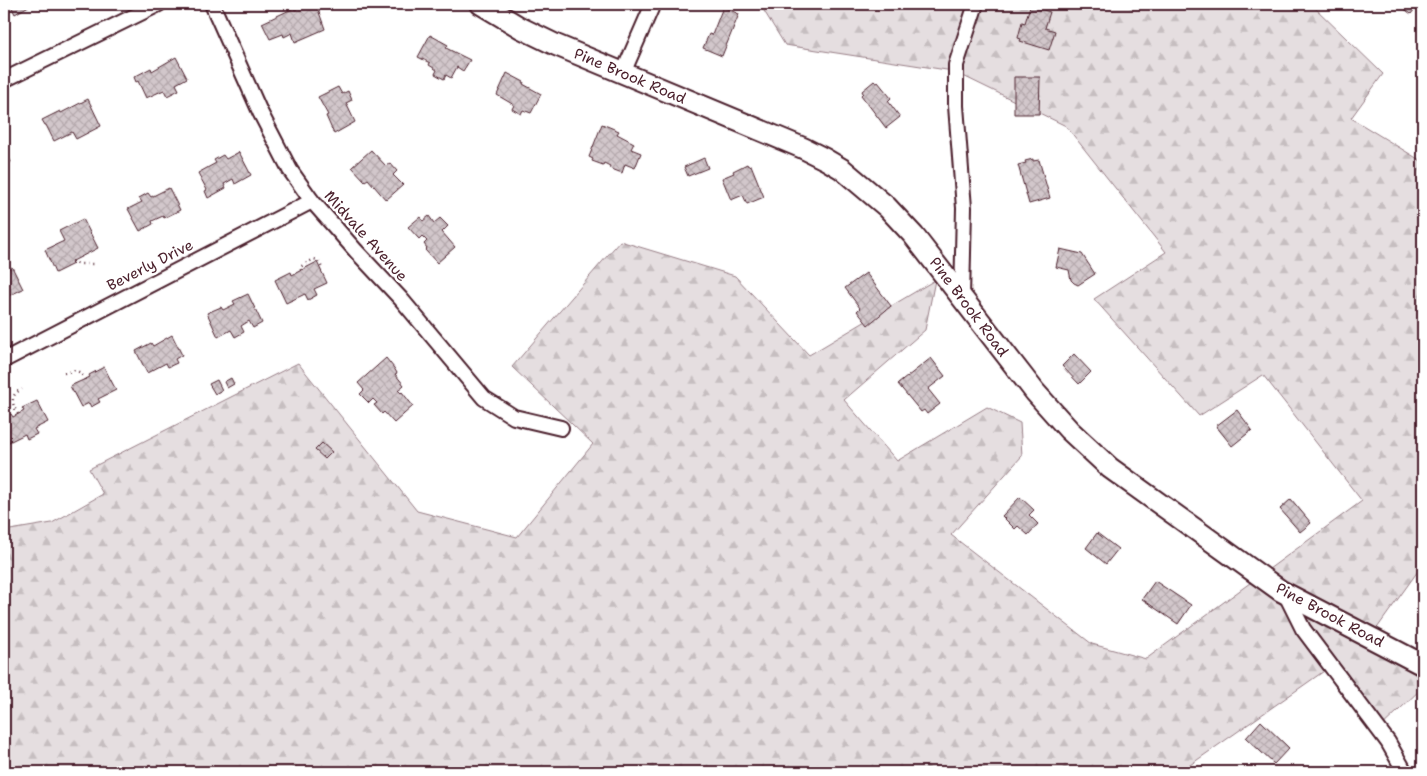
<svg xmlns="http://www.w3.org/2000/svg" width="1427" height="776" viewBox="0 0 1427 776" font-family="'Shantell Sans',sans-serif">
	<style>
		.forest { fill: url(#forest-firs); stroke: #987e86 }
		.building { fill: url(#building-cross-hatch); stroke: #4a1f2b }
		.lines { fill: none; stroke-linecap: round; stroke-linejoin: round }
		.street-casing { stroke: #4a1f2b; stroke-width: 18 }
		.secondary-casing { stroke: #4a1f2b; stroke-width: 24 }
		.path { stroke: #4a1f2b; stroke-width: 2.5; stroke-dasharray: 1 4; stroke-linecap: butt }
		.street { stroke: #fff; stroke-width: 14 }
		.secondary { stroke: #fff; stroke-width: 20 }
		.labels { text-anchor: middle; stroke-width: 4.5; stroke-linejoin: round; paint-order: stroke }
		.street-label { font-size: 15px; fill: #4a1f2b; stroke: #fff }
	</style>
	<defs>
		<pattern id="forest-firs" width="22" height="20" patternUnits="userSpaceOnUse" patternTransform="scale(1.25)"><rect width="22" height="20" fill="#e5dee0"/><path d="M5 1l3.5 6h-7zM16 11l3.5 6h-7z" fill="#c6bec0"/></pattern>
		<pattern id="building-cross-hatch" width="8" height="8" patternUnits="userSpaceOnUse" patternTransform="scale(1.25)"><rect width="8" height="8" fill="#d2c7cb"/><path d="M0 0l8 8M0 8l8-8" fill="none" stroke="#b6aaae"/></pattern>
	</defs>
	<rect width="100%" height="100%" fill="#fff"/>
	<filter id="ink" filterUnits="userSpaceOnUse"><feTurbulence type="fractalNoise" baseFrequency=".02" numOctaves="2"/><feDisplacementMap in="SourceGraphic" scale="10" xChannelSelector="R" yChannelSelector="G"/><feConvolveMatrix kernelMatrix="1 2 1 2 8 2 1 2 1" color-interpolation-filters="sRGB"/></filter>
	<g filter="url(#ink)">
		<polygon class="forest" points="762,4 1311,4 1383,74 1351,118 1423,162 1423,564 1375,631 1423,663 1423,687 1376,732 1327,669 1180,772 4,772 4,531 52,523 103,494 89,469 298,363 417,511 517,537 593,444 512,367 620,241 735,276 809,355 935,280 925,330 844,400 897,461 987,407 1020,423 1022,456 951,535 1092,644 1146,659 1362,501 1263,375 1199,416 1094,299 1166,252 1066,126 953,71 785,45 761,6"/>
		<g class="building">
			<polygon points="10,4 32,4 15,14"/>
			<polygon points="295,4 316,4 325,29 295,42 292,33 284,37 283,34 270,39 262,23 294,8 295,10 297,9"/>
			<polygon points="345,4 361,4 348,9"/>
			<polygon points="1398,4 1419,4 1411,14"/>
			<polygon points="1030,6 1050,12 1045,28 1055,31 1049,50 1020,41 1021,39 1018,38 1022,22 1025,23"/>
			<polygon points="723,7 739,14 722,56 703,48 709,34 712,35"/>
			<polygon points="430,35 448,45 446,48 470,60 463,71 457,67 451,78 446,75 444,79 435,74 437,70 429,65 430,63 418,57"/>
			<polygon points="176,57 187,78 176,84 179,90 167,96 164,90 146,98 138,81 136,82 134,77 151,68 152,71"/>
			<polygon points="507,73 524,82 523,84 541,94 531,113 523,110 521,114 512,109 514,105 497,95"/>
			<polygon points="1014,77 1040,77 1039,114 1014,114"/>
			<polygon points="874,81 876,83 878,82 891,98 888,101 900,117 886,128 861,95 863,93 862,91"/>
			<polygon points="338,87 342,94 348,91 352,100 346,103 355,122 334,134 326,116 328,115 318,97"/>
			<polygon points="88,99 101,126 76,139 72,132 54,141 46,125 45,125 42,120 60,111 61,113"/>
			<polygon points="602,124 619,131 617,134 634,143 631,149 641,153 635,168 625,164 622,173 609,168 610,166 604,163 603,165 592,161 593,159 589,157"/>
			<polygon points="4,148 11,162 4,166"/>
			<polygon points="371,150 386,166 390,163 397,171 393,175 403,185 386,200 368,179 365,181 352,167"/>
			<polygon points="239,152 251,175 235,184 233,179 224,184 226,188 208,198 205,191 207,190 198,173 216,163 214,160 223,155 226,159"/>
			<polygon points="704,158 708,168 688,176 684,167"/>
			<polygon points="1033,159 1033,161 1039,160 1050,198 1029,204 1018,165 1026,163 1025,161"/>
			<polygon points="747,164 748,166 751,165 764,197 747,204 743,195 731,200 722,178 734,173 733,171"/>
			<polygon points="169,188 180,210 164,218 163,216 152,221 153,224 140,231 128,209 142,202 139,198 148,193 151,197"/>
			<polygon points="429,216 434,223 440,218 448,226 442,232 455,247 437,263 425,250 427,248 424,244 427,241 422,236 419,239 408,227 420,217 423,221"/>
			<polygon points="83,219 98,248 71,262 73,264 55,273 45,250 64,241 59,231"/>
			<polygon points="1060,249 1082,254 1095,274 1078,285 1074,283 1071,280 1069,270 1056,267"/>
			<polygon points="317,262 327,283 314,289 317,295 308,300 305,294 286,303 275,280 291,272 292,275"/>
			<polygon points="12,267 23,289 6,297 5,295 4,296 4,271"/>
			<polygon points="866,273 891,306 868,325 857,311 860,308 845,288"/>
			<polygon points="248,294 262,323 253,328 249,321 241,326 244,332 235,337 231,330 218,337 207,313 221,307 223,310 235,304 233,301"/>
			<polygon points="172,335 182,355 175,359 177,363 168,367 166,363 147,373 136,351 151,343 153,346"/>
			<polygon points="1074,354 1091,372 1079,384 1062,366"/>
			<polygon points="386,358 394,368 397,373 395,374 404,385 398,390 401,393 402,392 413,406 394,423 384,412 382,414 374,405 377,403 373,399 369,403 360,394 364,390 358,383"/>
			<polygon points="931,358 945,376 928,389 940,404 927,414 924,410 921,412 898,384"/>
			<polygon points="104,367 116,390 98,399 100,402 91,407 89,403 81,407 70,386 90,377 89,375"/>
			<polygon points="231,378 234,384 227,388 224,382"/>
			<polygon points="217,380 222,390 215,394 209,384"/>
			<polygon points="37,401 48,422 34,429 37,434 27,439 25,434 7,443 4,436 4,418 11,414 13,417 24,411 22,408"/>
			<polygon points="1237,410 1252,430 1232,446 1216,426"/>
			<polygon points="322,443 332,452 325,459 315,450"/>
			<polygon points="1020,497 1034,510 1029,515 1038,524 1028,535 1018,526 1015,529 1002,516"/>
			<polygon points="1291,499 1311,523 1300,532 1280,509"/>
			<polygon points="1097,533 1118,549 1106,564 1086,548"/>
			<polygon points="1155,581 1191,605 1178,624 1142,599"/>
			<polygon points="1261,721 1289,748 1274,764 1246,738"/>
		</g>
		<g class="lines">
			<g class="street-casing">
				<g id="street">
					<polyline points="212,4 260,112 290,170 312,201 356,251 401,299 484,398 514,417 561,428"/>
					<polyline points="623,73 653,4"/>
					<polyline points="4,80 159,4"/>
					<polyline points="962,298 964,208 956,106 956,65 976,4"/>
					<polyline points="4,360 312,201"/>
					<polyline points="1285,593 1303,629 1388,742 1405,772"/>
				</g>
			</g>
			<g class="secondary-casing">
				<polyline id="secondary" points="481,4 521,28 556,45 803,148 825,159 842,169 887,207 914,236 1035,392 1069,430 1110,468 1281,591 1423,665"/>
			</g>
			<g class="path">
				<polyline points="72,261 78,264 95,264"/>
				<polyline points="301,270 300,267 314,259 318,260 322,268"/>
				<polyline points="64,373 75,370 81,373 85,380"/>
				<path d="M18 414C11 403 10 395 22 389"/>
			</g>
			<use href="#street" class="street"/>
			<use href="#secondary" class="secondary"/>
		</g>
	</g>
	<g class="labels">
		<g class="street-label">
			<text transform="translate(630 76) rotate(23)" y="5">Pine Brook Road</text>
			<text transform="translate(366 236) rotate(48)" y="5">Midvale Avenue</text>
			<text transform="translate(150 265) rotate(-27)" y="5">Beverly Drive</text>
			<text transform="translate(969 307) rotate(53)" y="5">Pine Brook Road</text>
			<text transform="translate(1330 615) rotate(28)" y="5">Pine Brook Road</text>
		</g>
	</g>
	<rect width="1427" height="776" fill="none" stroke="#fff" stroke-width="20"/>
	<rect x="10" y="10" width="1407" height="756" fill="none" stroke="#4a1f2b" stroke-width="2" filter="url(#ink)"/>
</svg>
